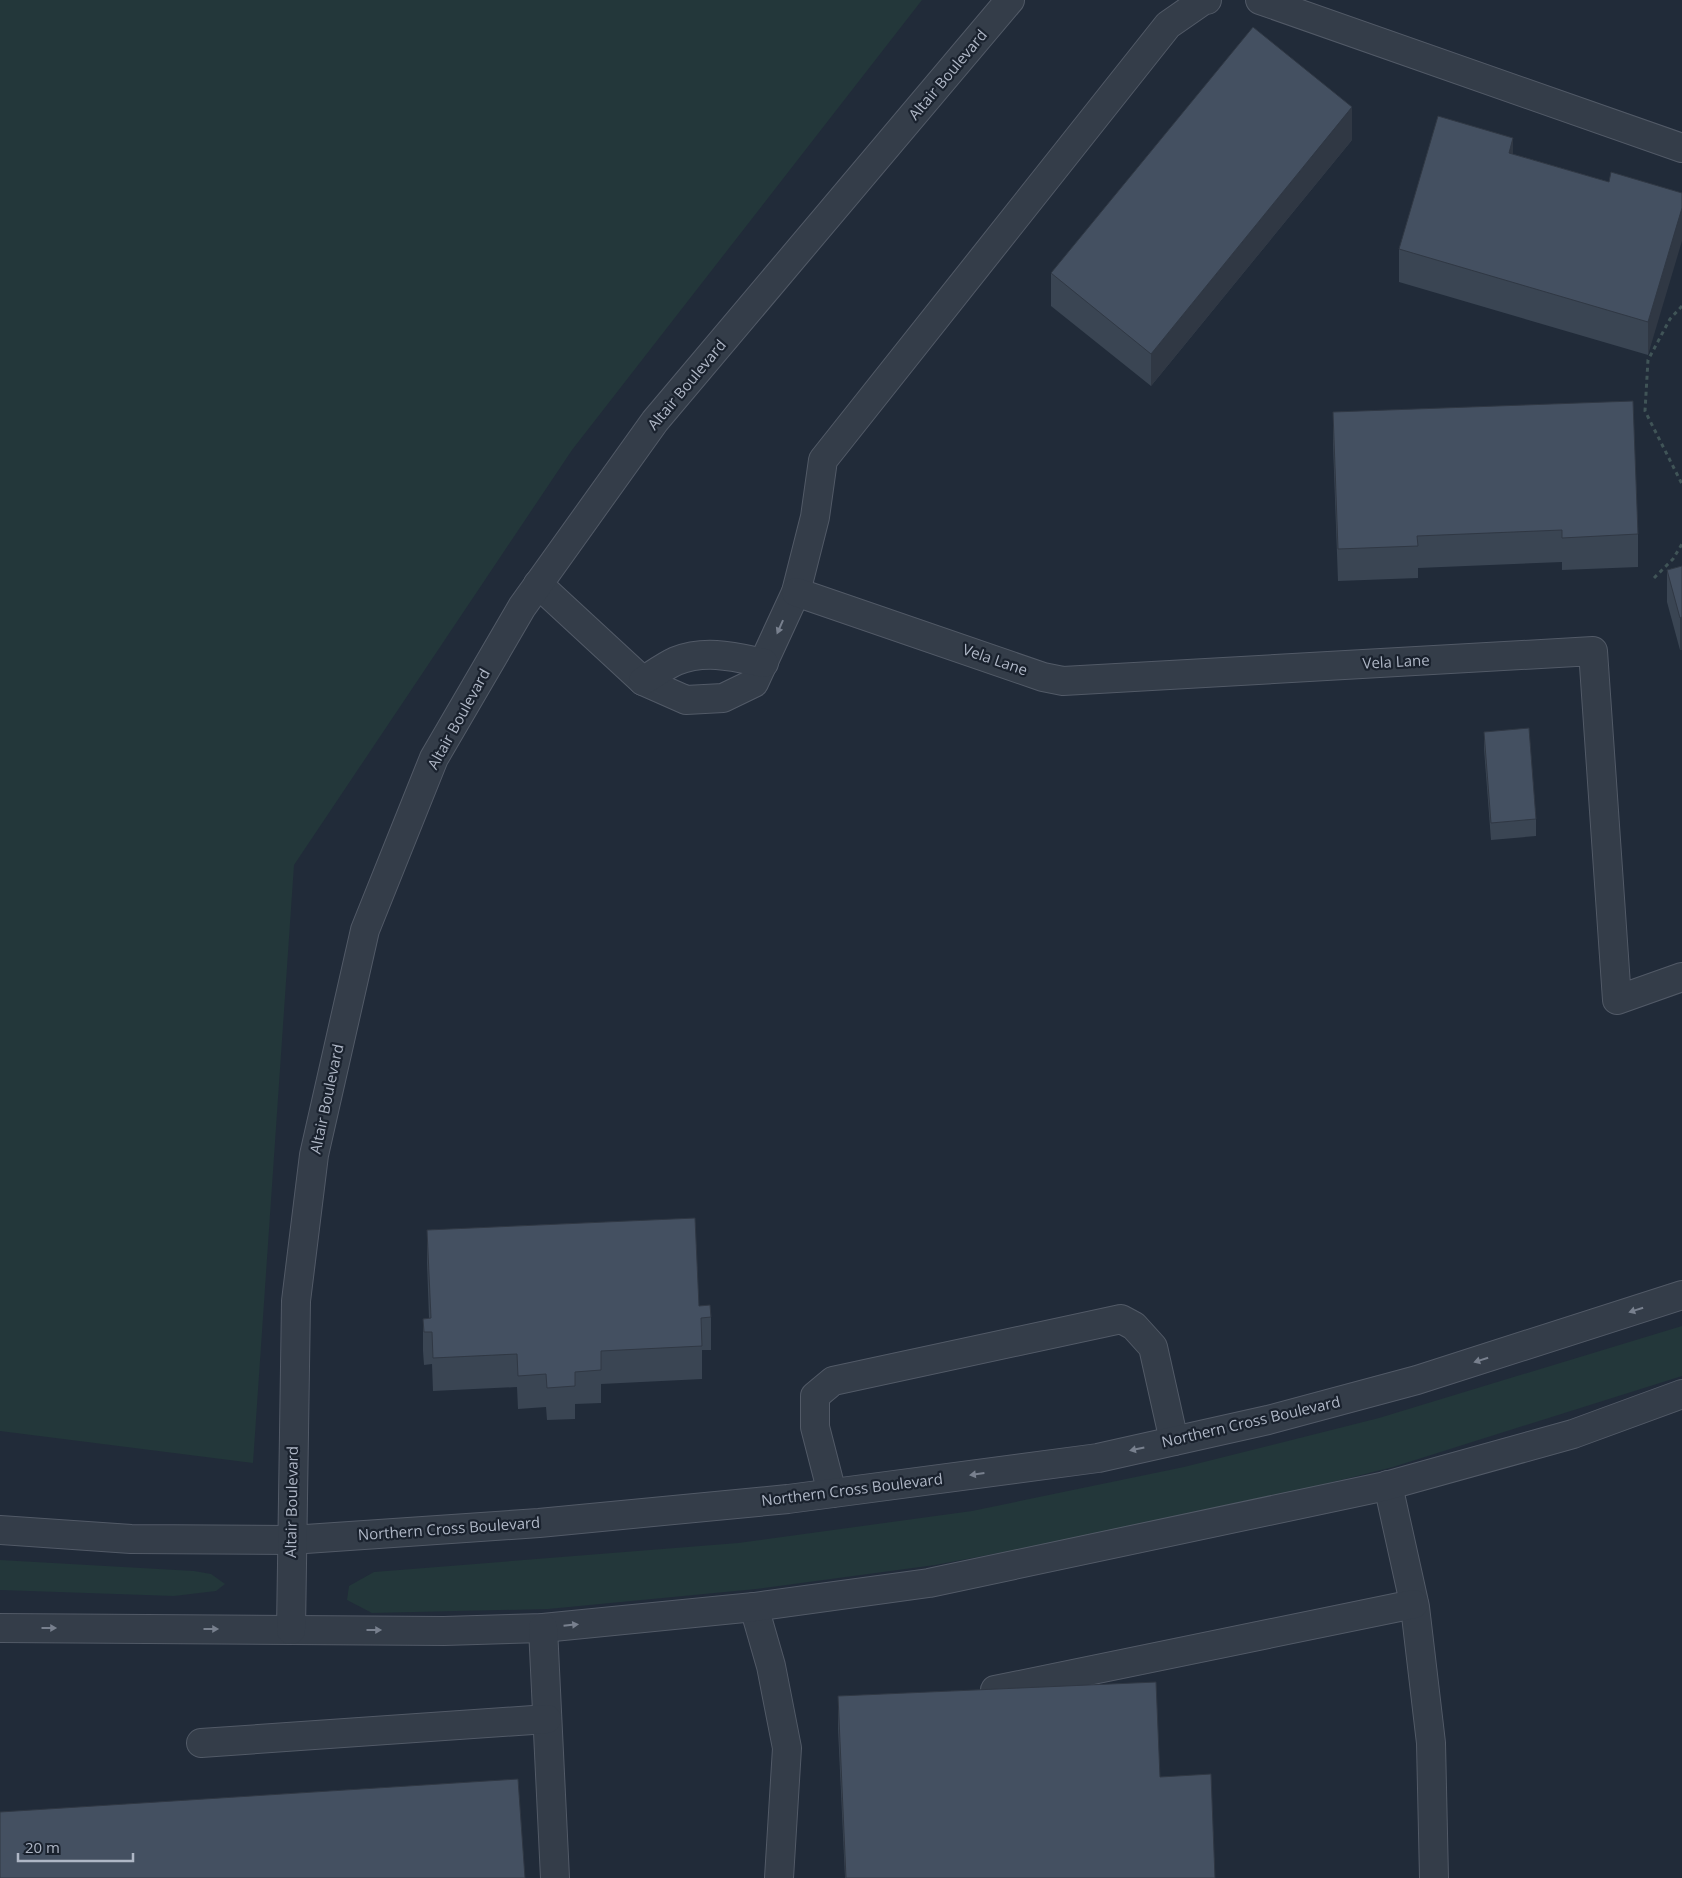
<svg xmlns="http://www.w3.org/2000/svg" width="1682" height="1878" viewBox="0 0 1682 1878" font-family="'Open Sans',sans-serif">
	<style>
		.green { fill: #23373a }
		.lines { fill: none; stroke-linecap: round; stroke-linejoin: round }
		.minor-casing { stroke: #525a67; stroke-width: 30 }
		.path { stroke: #405457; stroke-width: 3; stroke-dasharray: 4 4; stroke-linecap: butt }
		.minor { stroke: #343d49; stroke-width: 28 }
		.wall { fill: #3a4553 }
		.shaded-wall { fill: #303844 }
		.building { fill: #445061; stroke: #303844 }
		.oneway { fill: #78808e }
		.labels { text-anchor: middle; stroke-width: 4.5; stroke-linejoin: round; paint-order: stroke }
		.street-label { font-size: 15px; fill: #afb7c6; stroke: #1a222e }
	</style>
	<rect width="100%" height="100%" fill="#212b39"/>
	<g class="green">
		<polygon points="0,0 922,0 572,450 294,865 253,1463 0,1431"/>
		<polygon points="1682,1326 1682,1376 1393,1467 1201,1515 935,1565 756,1589 548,1609 372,1613 347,1600 349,1586 374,1572 738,1543 972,1511 1184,1467 1379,1418"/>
		<polygon points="0,1560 194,1571 211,1574 225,1584 216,1591 174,1596 0,1590"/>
	</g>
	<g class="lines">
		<g class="minor-casing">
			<g id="minor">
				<polyline points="1260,0 1682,148"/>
				<polyline points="538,584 643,681 686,700 723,698 754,683 796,592 815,517 823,460 1168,25 1204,0 1207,0"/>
				<polyline points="796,592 1043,677 1063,681 1593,651 1617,1000 1682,977"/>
				<path d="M643 681C654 674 665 666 676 661 706 649 735 657 764 663"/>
				<polyline points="1388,1485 1415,1607 1431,1743 1434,1878"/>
				<polyline points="832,1493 815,1427 815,1396 833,1381 1121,1319 1134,1326 1153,1347 1174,1441"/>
				<polyline points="0,1530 131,1539 291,1540 539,1523 788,1499 1098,1458 1268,1420 1417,1380 1682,1295"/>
				<polyline points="754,1607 771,1666 787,1748 779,1878"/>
				<polyline points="0,1628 444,1631 543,1628 754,1607 929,1583 1386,1486 1573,1434 1682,1394"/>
				<polyline points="543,1628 555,1878"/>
				<polyline points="291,1630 296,1301 314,1155 365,930 434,758 522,607 655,421 1010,0"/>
				<polyline points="995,1690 1414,1604"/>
				<polyline points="201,1743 547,1719"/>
			</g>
		</g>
		<g class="path">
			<polyline points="1682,306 1670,319 1648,360 1645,411 1682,484"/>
			<polyline points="1654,578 1673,559 1682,544"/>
		</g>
		<use href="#minor" class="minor"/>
	</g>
	<g class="wall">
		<polygon points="1352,140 1151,386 1051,306 1051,273"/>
		<polygon points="1513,154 1609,182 1682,193 1648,355 1399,282 1399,249"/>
		<polygon points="1333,412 1638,534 1638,567 1562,570 1562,562 1418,568 1418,578 1338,581 1333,445"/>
		<polygon points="1682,566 1682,650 1680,650 1667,602 1667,570"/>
		<polygon points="1484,732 1536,819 1536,836 1491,840 1484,749"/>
		<polygon points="427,1230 699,1306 711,1317 711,1350 702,1350 702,1379 601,1384 601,1403 575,1404 575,1419 547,1420 546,1407 518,1409 517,1387 433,1391 432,1364 424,1365 423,1351 423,1319 429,1318 427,1263"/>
		<polygon points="838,1696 1160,1777 1215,1878 845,1878 838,1729"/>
	</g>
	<g class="shaded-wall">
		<polygon points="1352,107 1352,140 1151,386 1151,354"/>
		<polygon points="1513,138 1513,171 1509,153"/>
		<polygon points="1682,208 1682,241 1648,355 1648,322"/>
		<polygon points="1682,617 1682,650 1680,650 1680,618"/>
	</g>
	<g class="building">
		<polygon points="1253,27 1352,107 1151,354 1051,273"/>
		<polygon points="1438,116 1513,138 1509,153 1609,182 1611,172 1682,193 1682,208 1648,322 1399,249"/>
		<polygon points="1633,401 1638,534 1562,538 1562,530 1417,536 1418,546 1338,549 1333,412"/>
		<polygon points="1682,566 1682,617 1680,618 1667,570"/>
		<polygon points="1529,728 1536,819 1491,823 1484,732"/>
		<polygon points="695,1218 699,1306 710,1305 711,1317 701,1318 702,1346 601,1351 601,1370 575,1372 575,1386 547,1388 546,1374 518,1376 517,1354 433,1358 432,1332 424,1332 423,1319 431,1318 427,1230"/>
		<polygon points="1156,1682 1160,1777 1211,1774 1215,1878 846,1878 838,1696"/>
		<polygon points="518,1779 525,1878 0,1878 0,1812"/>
	</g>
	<defs><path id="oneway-solid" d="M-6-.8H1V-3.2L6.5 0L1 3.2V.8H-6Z" transform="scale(1.25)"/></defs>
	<g class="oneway">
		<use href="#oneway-solid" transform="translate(780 627) rotate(114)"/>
		<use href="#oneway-solid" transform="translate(1636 1310) rotate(162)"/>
		<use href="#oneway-solid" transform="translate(1481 1360) rotate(162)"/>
		<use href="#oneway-solid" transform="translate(1137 1449) rotate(168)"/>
		<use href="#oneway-solid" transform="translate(977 1474) rotate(172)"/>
		<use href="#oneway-solid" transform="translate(571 1625) rotate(-6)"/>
		<use href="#oneway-solid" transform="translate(49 1628)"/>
		<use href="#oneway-solid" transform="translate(211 1629)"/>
		<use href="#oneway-solid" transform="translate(374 1630)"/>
	</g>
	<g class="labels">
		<g class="street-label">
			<text transform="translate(948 75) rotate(-50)" y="5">Altair Boulevard</text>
			<text transform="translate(687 385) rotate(-50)" y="5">Altair Boulevard</text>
			<text transform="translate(995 660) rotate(19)" y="5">Vela Lane</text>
			<text transform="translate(1396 662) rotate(-3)" y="5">Vela Lane</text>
			<text transform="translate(459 719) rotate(-61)" y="5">Altair Boulevard</text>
			<text transform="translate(327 1099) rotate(-78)" y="5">Altair Boulevard</text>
			<text transform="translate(1251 1422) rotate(-13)" y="5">Northern Cross Boulevard</text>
			<text transform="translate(852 1490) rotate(-7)" y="5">Northern Cross Boulevard</text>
			<text transform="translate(292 1502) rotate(-89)" y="5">Altair Boulevard</text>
			<text transform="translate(449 1529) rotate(-4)" y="5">Northern Cross Boulevard</text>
		</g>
	</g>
	<path d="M18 1853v8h115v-8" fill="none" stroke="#afb7c6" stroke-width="2.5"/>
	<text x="25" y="1853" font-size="15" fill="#afb7c6" stroke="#1a222e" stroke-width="4" paint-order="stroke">20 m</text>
</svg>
